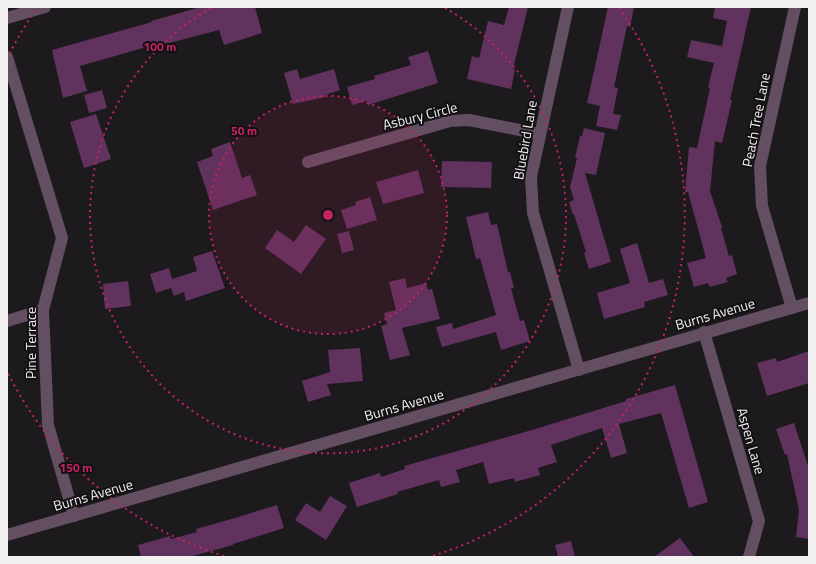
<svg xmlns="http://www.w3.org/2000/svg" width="816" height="564" viewBox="0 0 816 564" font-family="'Titillium Web',sans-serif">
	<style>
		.building { fill: #61325e }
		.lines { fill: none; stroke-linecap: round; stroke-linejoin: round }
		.street { stroke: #644e62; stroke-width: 12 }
		.ring { fill: none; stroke: #c42362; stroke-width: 2; stroke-dasharray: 2 4 }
		.labels { text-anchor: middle; stroke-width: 4; stroke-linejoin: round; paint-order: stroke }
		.street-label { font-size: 14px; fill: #f2f0f1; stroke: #131113 }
		.centre { fill: #c42362; stroke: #131113; stroke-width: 2 }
		.ring-label { font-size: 12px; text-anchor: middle; font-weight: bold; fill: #c42362; stroke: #131113; stroke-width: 4; stroke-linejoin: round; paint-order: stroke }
	</style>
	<rect width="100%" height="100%" fill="#1c1a1c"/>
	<g class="building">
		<polygon points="201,7 255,7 262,33 224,45 219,30 158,46 157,44 80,66 87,91 63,98 52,50 152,22 151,21"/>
		<polygon points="509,7 528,7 513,69 515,69 511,89 467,79 472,56 479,58 488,21 504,25"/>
		<polygon points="608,7 634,7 630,27 627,26 614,87 618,88 613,114 621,115 617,130 596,126 600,106 587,103"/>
		<polygon points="715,7 751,7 730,100 732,100 722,143 715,141 710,191 722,227 721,228 729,256 732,255 737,274 726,278 728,282 710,287 708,283 694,287 687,263 706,258 688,192 685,192 689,147 697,148 710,88 708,87 714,63 687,57 691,40 722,46 727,21 713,18"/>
		<polygon points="428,51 438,83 368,105 367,101 352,105 347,87 375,79 374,76 411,65 408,57"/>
		<polygon points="297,69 300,79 334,69 340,90 325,95 325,97 293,104 284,73"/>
		<polygon points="102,90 107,108 89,113 84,95"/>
		<polygon points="96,114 111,159 84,168 70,122"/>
		<polygon points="584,128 605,133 596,175 585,173 611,262 589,269 584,253 586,252 574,214 573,215 569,202 574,200 570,187 577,158 575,158 580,136 582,136"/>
		<polygon points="230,142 242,178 250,175 257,195 213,210 197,162 213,156 211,149"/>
		<polygon points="442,161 492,162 491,188 441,187"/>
		<polygon points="418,170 424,193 383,204 376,182"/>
		<polygon points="370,197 377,220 347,229 341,210 356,205 355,202"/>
		<polygon points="488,212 491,225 497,224 508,272 510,272 514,288 511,288 520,321 524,320 530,341 501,350 496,332 442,347 436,327 452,323 453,329 496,315 480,258 476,259 466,217"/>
		<polygon points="306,225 326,239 301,274 265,248 277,230 294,242"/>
		<polygon points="349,231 354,250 342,253 337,234"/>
		<polygon points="637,243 649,283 663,279 668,295 644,302 645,307 604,319 597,293 630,283 620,249"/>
		<polygon points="212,251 225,288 186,301 184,292 174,296 171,288 156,293 150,274 169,268 172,279 197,271 193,257"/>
		<polygon points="405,278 407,288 426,283 428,290 432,289 440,319 402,328 410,355 390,360 381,326 387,324 384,313 396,310 389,282"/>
		<polygon points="128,281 131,306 105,309 103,284"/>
		<polygon points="360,348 363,381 327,384 331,395 308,402 302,381 330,372 328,350"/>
		<polygon points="809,351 809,383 767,396 757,363 776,358 777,362"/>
		<polygon points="675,385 708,502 689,508 661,413 619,424 627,453 611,458 602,428 551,445 557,462 538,468 540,475 515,482 514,478 489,484 483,462 456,470 460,482 441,487 439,480 397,492 398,494 357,507 349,483 380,473 381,477 405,469 404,466 532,430 626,401 626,399"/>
		<polygon points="794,423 809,469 809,539 796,537 799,510 787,454 785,455 776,429"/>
		<polygon points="330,496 347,506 326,540 295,520 306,503 320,512"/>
		<polygon points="277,505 284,528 233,544 233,545 189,557 141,557 138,545 170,536 171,539 197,532 196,529 235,518"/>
		<polygon points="680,538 694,557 654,557"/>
		<polygon points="571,541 575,557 558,557 555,545"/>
	</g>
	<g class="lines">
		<g class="street">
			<polyline points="568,7 531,177 533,213 579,370"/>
			<polyline points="7,18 45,7"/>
			<polyline points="7,57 62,238 43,310 48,425 74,516"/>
			<polyline points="308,162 450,121 469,120 540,134"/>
			<polyline points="792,308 762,206 760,166 795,7"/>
			<polyline points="7,321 43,310"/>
			<polyline points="704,332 759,521 749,557"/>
			<polyline points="7,535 809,303"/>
		</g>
	</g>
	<circle cx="328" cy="215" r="119" fill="#c42362" fill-opacity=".12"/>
	<g class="ring">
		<circle cx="328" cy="215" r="119"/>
		<path d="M445 8A238 238 0 1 1 211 8"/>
		<path d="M224 556A357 357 0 0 1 7 371M7 59A357 357 0 0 1 37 8M619 8A357 357 0 0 1 432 556"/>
	</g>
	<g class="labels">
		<g class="street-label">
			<text transform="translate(420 116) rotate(-14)" y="5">Asbury Circle</text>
			<text transform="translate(756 120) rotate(-79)" y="5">Peach Tree Lane</text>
			<text transform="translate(525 140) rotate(-80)" y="5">Bluebird Lane</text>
			<text transform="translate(715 314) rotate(-16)" y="5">Burns Avenue</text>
			<text transform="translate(31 343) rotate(-90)" y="5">Pine Terrace</text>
			<text transform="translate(404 405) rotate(-16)" y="5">Burns Avenue</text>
			<text transform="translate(751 441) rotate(74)" y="5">Aspen Lane</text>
			<text transform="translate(93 495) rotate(-16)" y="5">Burns Avenue</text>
		</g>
	</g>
	<circle cx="328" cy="215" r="6" class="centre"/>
	<g class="ring-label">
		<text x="160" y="51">100 m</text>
		<text x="244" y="135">50 m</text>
		<text x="76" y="472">150 m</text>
	</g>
	<rect width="816" height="564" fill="none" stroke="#f2f0f1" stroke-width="16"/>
</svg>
